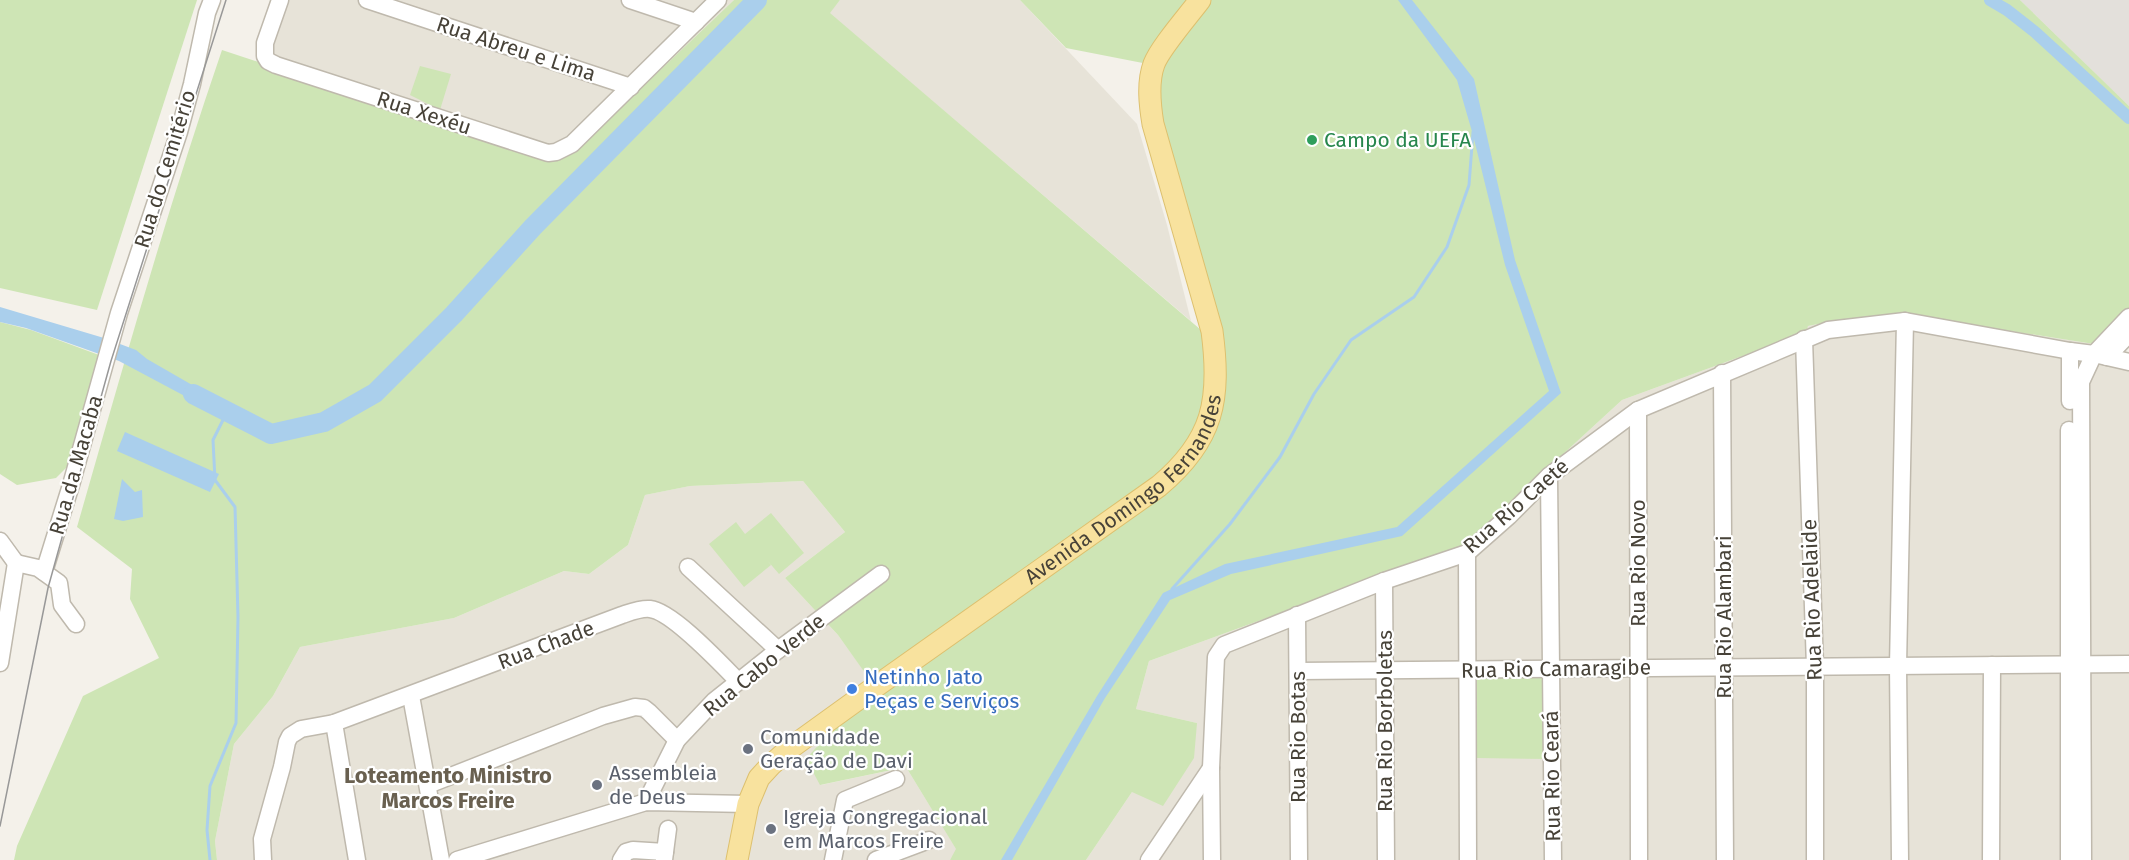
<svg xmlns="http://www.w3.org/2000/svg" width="2129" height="860" viewBox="0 0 2129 860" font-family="'Fira Sans',sans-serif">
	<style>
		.residential { fill: #e7e3d8 }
		.industrial { fill: #e3e0db }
		.green { fill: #cee5b5 }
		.water { fill: #aacfec }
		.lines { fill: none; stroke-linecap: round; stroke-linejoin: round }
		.stream { stroke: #aacfec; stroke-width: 3 }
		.canal { stroke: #aacfec; stroke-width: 12 }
		.river { stroke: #aacfec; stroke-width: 20 }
		.minor-casing { stroke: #bfb9ad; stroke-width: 19 }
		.major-casing { stroke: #ddc06f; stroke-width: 23 }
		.minor { stroke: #fff; stroke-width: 16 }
		.major { stroke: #f8e29e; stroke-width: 21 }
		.tram { stroke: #989898; stroke-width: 1.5 }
		.leisure-dot { fill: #2e9e5b; stroke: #fff; stroke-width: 2 }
		.shop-dot { fill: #3f7fe0; stroke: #fff; stroke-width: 2 }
		.worship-dot { fill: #6b7280; stroke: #fff; stroke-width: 2 }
		.labels { text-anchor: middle; stroke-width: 4.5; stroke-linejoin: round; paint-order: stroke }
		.street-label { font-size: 21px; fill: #474238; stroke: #fff }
		.leisure-label { font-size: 21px; fill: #27864d; stroke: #fff; text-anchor: start }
		.shop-label { font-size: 21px; fill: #366cbe; stroke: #fff; text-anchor: start }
		.worship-label { font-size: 21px; fill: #5b616d; stroke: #fff; text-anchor: start }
		.neighbourhood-label { font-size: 22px; font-weight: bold; fill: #696050; stroke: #fff }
	</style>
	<rect width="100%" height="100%" fill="#f4f1ea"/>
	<g class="residential">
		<polygon points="270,0 734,0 575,151 558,156 268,64 257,43"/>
		<polygon points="840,0 1020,0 1137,124 1167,225 1191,321 829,13"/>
		<polygon points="1908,315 2108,346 2129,352 2129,860 1086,860 1132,792 1197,723 1136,709 1149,661 1463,546 1622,400 1794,337 1808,326 1833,321"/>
		<polygon points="803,481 845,532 785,578 838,635 873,683 821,785 906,767 957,850 950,860 217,860 215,841 234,744 273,696 300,647 454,618 564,571 589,574 628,545 645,495 690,486"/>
	</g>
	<polygon class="industrial" points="2020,0 2129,0 2129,106 2107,85"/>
	<g class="green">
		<polygon points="0,0 197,0 97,310 0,288"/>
		<path d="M734 0H751L743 9 753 0H840L830 13 1201 330 1153 124V65L1066 48 1020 0H2020L2129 106V308L2094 344 1908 315 1833 321 1808 326 1807 329 1794 337 1622 400 1463 546 1149 661 1136 709 1197 723 1194 758 1163 806 1132 792 1086 860H950L956 849 906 767 820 785 806 759 859 699 875 687 838 635 785 578 845 532 803 481 690 486 645 495 628 545 589 574 564 571 454 618 300 647 273 696 234 744 215 841 217 860H14L17 846 83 696 159 658 130 599 132 569 77 527C123 367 168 207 222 50L433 120 575 151Z"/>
		<polygon points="420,66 451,74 440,110 410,95"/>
		<polygon points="0,322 31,330 99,355 69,465 56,478 17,485 0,474"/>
		<polygon points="771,513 804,553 779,574 767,560 771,565 744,587 709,544 736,522 745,534"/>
		<polygon points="1477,672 1549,672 1549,759 1477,758"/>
	</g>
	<g class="water">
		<polygon points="1398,0 1412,0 1474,79 1515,260 1561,393 1402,536 1231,574 1170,600 1105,698 1012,860 1001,860 1097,696 1163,593 1225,564 1397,527 1549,391 1505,265 1473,135 1457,80"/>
		<polygon points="0,307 104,338 136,350 147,359 220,401 211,410 119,361 26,328 0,322"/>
		<polygon points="125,432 219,474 210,492 117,451"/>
		<polygon points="122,479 135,492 142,490 143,517 123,521 114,519"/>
	</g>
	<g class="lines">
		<g class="stream">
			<polyline points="1172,589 1230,524 1280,457 1314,394 1351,340 1414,297 1447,247 1469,185 1473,132"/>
			<polyline points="210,860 207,830 210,786 236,723 238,617 235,507 215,480 213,440 227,412"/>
		</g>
		<polyline class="canal" points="1990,0 2007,10 2035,32 2129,118"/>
		<polyline class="river" points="193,394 271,434 324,422 375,393 454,314 533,227 757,0"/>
		<g class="minor-casing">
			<g id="minor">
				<polyline points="280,0 265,43 265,56 268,61 276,65 548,153 556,152 572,144 718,0"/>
				<polyline points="367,0 631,87"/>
				<polyline points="630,0 696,22"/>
				<polyline points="1804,339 1815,667 1815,860"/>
				<polyline points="2107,357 2129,334"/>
				<polyline points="1722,373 1725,860"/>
				<polyline points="2070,401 2070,351"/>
				<polyline points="1638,410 1639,860"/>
				<polyline points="1549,476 1553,860"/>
				<polyline points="0,541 16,563"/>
				<polyline points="1467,553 1468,860"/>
				<polyline points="16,563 38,568 59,583 62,605 76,624"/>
				<polyline points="688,567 778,650"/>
				<polyline points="44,572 71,485 119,313 179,132 192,84 207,13 212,0"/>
				<polyline points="1384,581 1386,860"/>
				<polyline points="1297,615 1299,860"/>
				<polyline points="0,663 16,563"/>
				<polyline points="1298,671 2129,664"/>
				<polyline points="411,696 441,860"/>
				<polyline points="334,723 357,860"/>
				<polyline points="428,785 603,716 635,707 644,708 649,712 677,740"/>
				<polyline points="646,802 677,740 714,701 778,650 881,574"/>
				<polyline points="665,852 668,829"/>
				<path d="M263 860 262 839 282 767 287 742 290 736 301 729 334 723 622 615C631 612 641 608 650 609 672 611 721 664 738 681"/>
				<polyline points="457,860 646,802 748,804"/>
				<polyline points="621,860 626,852 633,850 665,852 664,860"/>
				<polyline points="833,860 845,800 896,779"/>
				<polyline points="876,860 929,840"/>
				<polyline points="1149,860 1211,768"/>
				<polyline points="1212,860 1211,768 1216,657 1224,645 1384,581 1467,553 1509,516 1549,476 1638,410 1828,330 1905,321 2070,351 2094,354 2129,362"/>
				<polyline points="1900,860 1898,666 1905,321"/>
				<polyline points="1991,860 1992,665"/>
				<polyline points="2069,860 2069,430"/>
				<polyline points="2083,860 2081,382 2094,354 2129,317"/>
			</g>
		</g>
		<g class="major-casing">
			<g id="major">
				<path id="s1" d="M737 860 748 804 759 778 771 765 789 749 868 692 1159 486C1214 440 1221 399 1212 331L1153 124C1150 106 1147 83 1154 64 1160 48 1188 16 1200 0"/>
			</g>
		</g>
		<use href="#minor" class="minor"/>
		<use href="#major" class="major"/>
		<polyline class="tram" points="0,826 48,588 111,361 226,0"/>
	</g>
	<circle class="leisure-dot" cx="1312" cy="140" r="6"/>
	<circle class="shop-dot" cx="852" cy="689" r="6"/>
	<g class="worship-dot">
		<circle cx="748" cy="749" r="6"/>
		<circle cx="597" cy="785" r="6"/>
		<circle cx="771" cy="829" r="6"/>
	</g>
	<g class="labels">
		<g class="street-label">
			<text transform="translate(516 49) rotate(18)" y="7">Rua Abreu e Lima</text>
			<text transform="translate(424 113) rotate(18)" y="7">Rua Xexéu</text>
			<text transform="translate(165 169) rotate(-73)" y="7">Rua do Cemitério</text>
			<text transform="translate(76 465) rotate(-74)" y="7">Rua da Macaba</text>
			<text dy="7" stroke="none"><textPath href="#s1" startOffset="555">Avenida Domingo Fernandes</textPath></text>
			<text transform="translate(1516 506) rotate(-41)" y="7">Rua Rio Caeté</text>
			<text transform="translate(1638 563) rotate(-90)" y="7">Rua Rio Novo</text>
			<text transform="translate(1812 600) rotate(-92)" y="7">Rua Rio Adelaide</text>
			<text transform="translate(1724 617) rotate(-90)" y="7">Rua Rio Alambari</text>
			<text transform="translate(546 645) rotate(-21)" y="7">Rua Chade</text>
			<text transform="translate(764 665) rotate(-39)" y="7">Rua Cabo Verde</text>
			<text transform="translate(1556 669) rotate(-1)" y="7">Rua Rio Camaragibe</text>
			<text transform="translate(1385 721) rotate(-90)" y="7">Rua Rio Borboletas</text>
			<text transform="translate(1298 737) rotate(-90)" y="7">Rua Rio Botas</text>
			<text transform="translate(1552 776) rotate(-91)" y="7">Rua Rio Ceará</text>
		</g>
		<g class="leisure-label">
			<text x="1324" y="147">Campo da UEFA</text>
		</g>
		<g class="shop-label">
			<text x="864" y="684">Netinho Jato<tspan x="864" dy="24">Peças e Serviços</tspan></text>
		</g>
		<g class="worship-label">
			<text x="760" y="744">Comunidade<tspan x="760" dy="24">Geração de Davi</tspan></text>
			<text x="609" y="780">Assembleia<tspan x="609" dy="24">de Deus</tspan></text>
			<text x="783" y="824">Igreja Congregacional<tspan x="783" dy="24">em Marcos Freire</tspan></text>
		</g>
		<g class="neighbourhood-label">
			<text x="448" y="783">Loteamento Ministro<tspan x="448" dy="25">Marcos Freire</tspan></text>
		</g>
	</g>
</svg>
